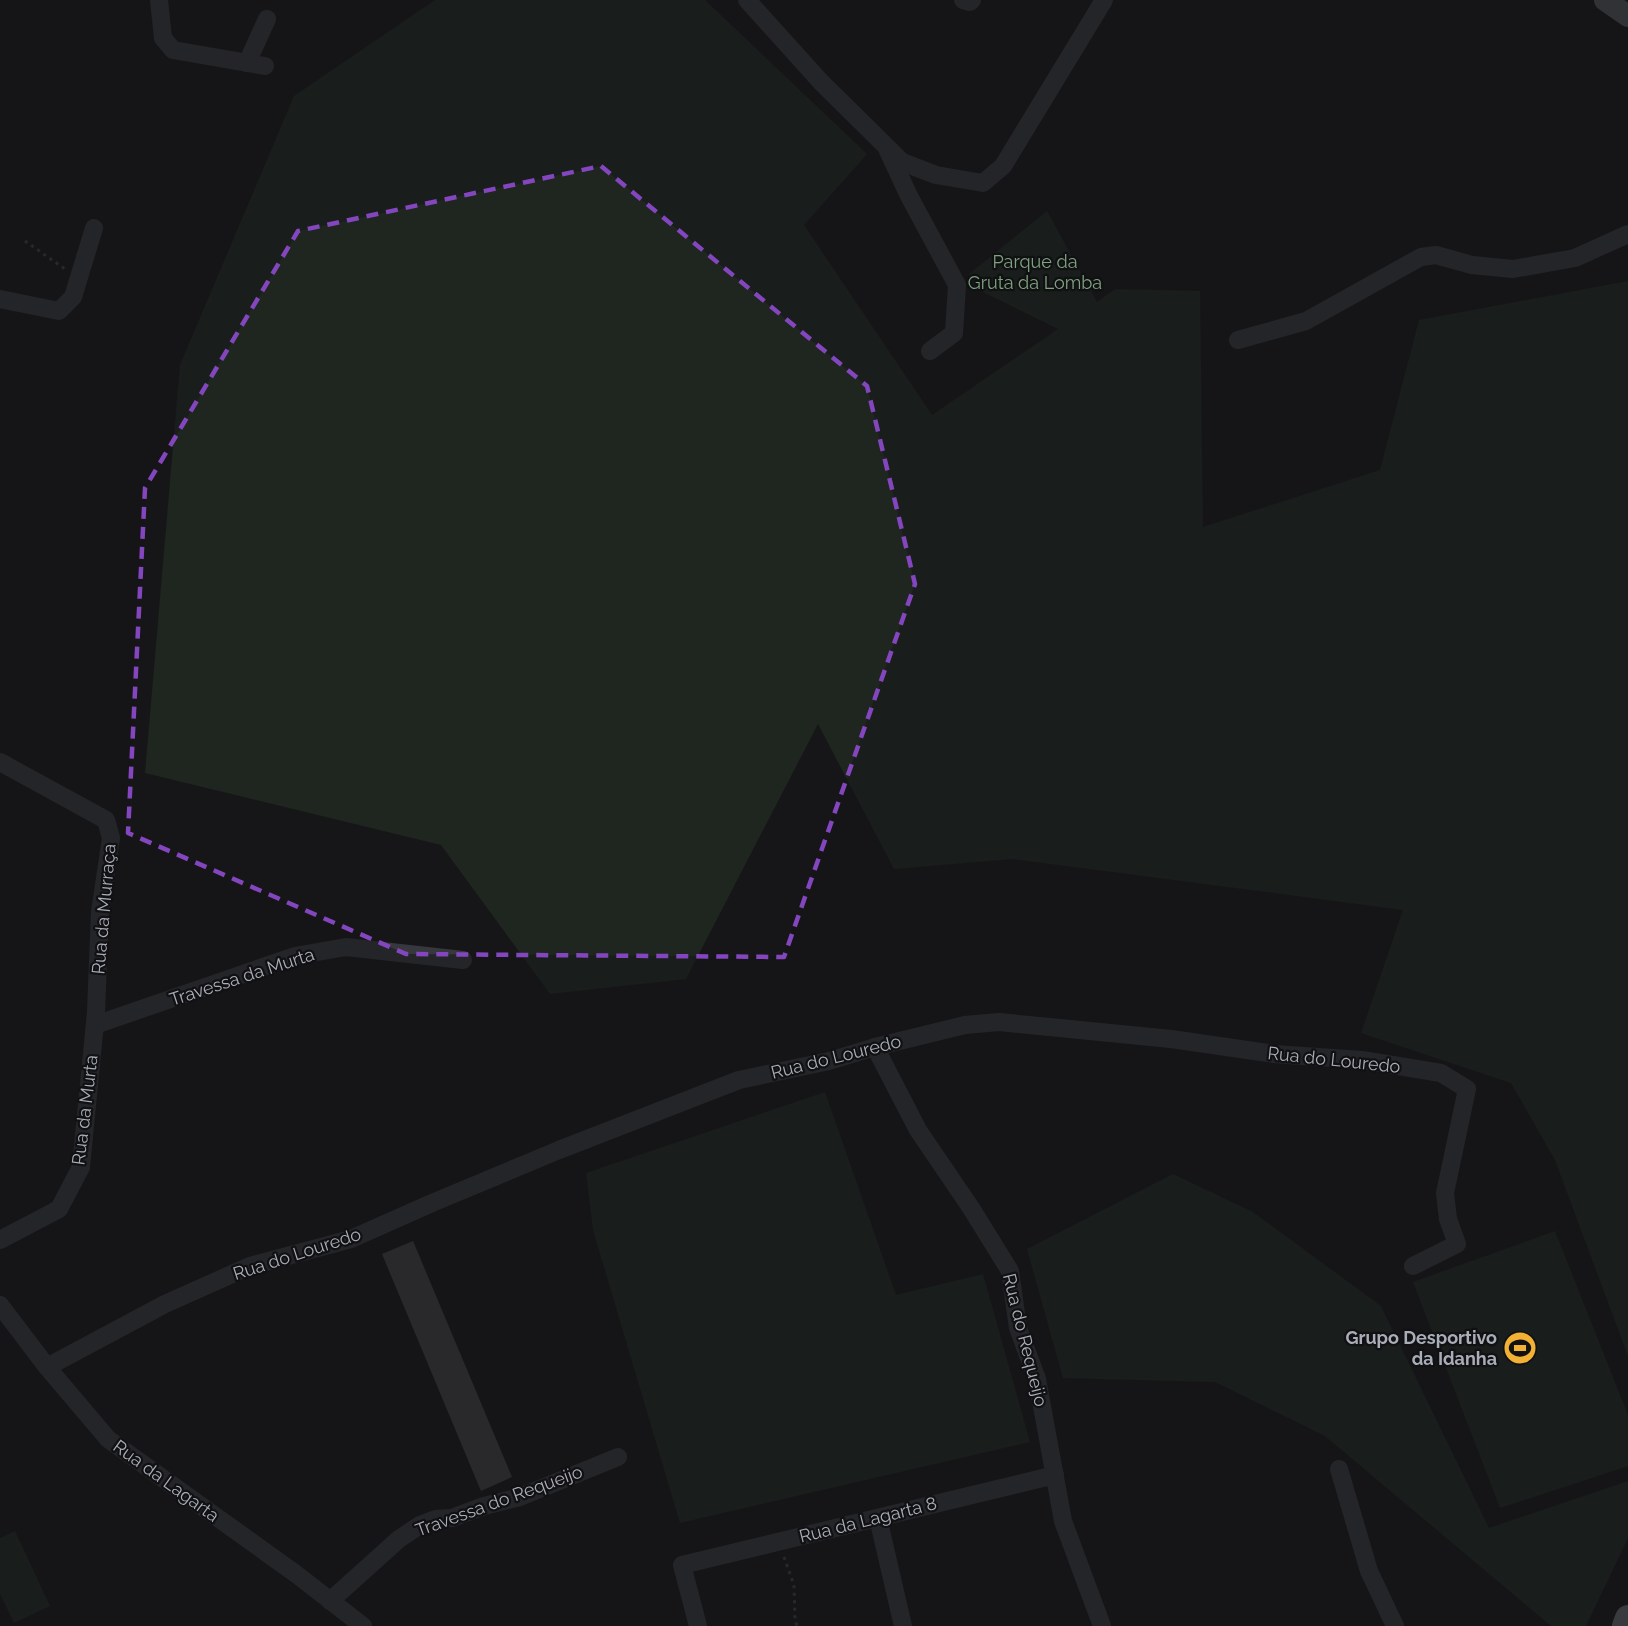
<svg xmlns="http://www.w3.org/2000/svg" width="1628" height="1626" viewBox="0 0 1628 1626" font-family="Raleway,sans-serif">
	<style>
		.green { fill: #1e261f }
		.building { fill: #404145 }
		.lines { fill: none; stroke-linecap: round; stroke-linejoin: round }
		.path { stroke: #3d3f44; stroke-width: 3; stroke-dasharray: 3 4.5; stroke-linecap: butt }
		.minor { stroke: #37383d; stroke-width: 18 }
		.major { stroke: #53555c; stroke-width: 22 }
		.highway { stroke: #63666e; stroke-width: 26 }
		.marked { fill: none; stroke: #8446be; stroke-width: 4.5; stroke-dasharray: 12 8; stroke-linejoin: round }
		.labels { text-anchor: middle; stroke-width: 4.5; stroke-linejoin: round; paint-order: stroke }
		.park-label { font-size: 18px; fill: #7fa381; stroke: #111113 }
		.street-label { font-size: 18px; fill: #a8adb8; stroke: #111113 }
		.poi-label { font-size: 18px; font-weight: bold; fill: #a8adb8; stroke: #111113; text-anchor: end }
	</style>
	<rect width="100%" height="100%" fill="#161618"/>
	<g class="green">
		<polygon points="435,0 705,0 867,154 804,225 932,415 1058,329 971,286 969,274 1047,211 1097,302 1115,289 1200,291 1203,527 1380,470 1419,320 1628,281 1628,1356 1555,1160 1511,1083 1361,1033 1403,910 1013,859 894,869 818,724 686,979 550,994 441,845 145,773 180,365 294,96"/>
		<polygon points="825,1092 896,1295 983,1274 1030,1442 680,1523 593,1230 586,1173"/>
		<polygon points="1173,1174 1253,1212 1381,1306 1489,1528 1628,1481 1628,1538 1586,1626 1551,1626 1325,1436 1215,1382 1063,1378 1027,1249"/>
		<polygon points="1555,1231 1628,1415 1628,1466 1500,1508 1413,1282"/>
		<polygon points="15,1531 50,1606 14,1623 0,1594 0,1538"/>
	</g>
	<polygon class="building" points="413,1241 512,1477 481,1491 382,1254"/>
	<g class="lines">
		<g class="path">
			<polyline points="25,241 65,269"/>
			<polyline points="784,1557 794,1585 795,1619 797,1626"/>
		</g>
		<g class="minor">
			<polyline points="159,0 163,38 173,50 265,66"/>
			<polyline points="747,0 821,82 902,162 936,175 983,183 1003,166 1104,0"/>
			<polyline points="963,0 970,2 972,0"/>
			<polyline points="247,63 267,19"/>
			<polyline points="888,151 909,196 957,285 954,333 930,351"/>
			<polyline points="0,299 59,311 73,297 94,228"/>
			<polyline points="1238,340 1306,321 1421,257 1436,255 1472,265 1513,269 1575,258 1628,234"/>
			<polyline points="0,762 106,820 111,838 100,912 96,1012 81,1167 59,1209 0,1240"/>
			<polyline points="95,1025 295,956 346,947 463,960"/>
			<polyline points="875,1047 918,1130 971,1208 1010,1271 1018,1328 1037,1379 1063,1521 1102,1626"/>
			<polyline points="0,1305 47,1367 108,1439 296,1574 363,1626"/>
			<polyline points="47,1367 165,1304 250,1266 351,1239 432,1203 559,1150 739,1080 829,1061 875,1047 965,1025 999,1022 1171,1039 1274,1054 1362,1060 1441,1073 1467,1089 1445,1193 1448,1219 1457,1244 1413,1266"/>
			<polyline points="1339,1469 1369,1571 1395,1626"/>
			<polyline points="878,1518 903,1626"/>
			<polyline points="330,1601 399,1539 420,1525 436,1519 452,1518 484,1506 520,1497 618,1457"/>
			<polyline points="698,1626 682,1565 1055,1475"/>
		</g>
		<polyline class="major" points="1605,0 1628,16"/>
		<polyline class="highway" points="1625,1626 1628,1618"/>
	</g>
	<path d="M0 0H1628V1626H0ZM601 166 867 386 915 584 784 957 406 954 128 833 145 488 298 231Z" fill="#161618" fill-opacity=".55" fill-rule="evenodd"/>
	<path class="marked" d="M601 166 867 386 915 584 784 957 406 954 128 833 145 488 298 231Z"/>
	<defs>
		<g id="stadium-disc" transform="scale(1.725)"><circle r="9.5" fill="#f2b134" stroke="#111113"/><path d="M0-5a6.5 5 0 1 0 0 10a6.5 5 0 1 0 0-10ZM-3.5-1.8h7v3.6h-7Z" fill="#111"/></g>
	</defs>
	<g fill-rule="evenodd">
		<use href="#stadium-disc" x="1520" y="1348"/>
	</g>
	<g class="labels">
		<g class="park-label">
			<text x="1035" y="268">Parque da<tspan x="1035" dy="21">Gruta da Lomba</tspan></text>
		</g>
		<g class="street-label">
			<text transform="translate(104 909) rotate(-85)" y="6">Rua da Murraça</text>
			<text transform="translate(242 977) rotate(-18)" y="6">Travessa da Murta</text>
			<text transform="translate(836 1057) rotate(-14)" y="6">Rua do Louredo</text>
			<text transform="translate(1334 1060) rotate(6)" y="6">Rua do Louredo</text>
			<text transform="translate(85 1110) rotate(-83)" y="6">Rua da Murta</text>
			<text transform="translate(297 1254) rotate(-18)" y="6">Rua do Louredo</text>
			<text transform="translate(1025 1340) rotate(76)" y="6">Rua do Requeijo</text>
			<text transform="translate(166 1481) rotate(36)" y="6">Rua da Lagarta</text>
			<text transform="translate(499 1501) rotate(-20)" y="6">Travessa do Requeijo</text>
			<text transform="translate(868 1520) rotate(-14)" y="6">Rua da Lagarta 8</text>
		</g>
		<g class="poi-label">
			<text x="1497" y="1344">Grupo Desportivo<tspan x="1497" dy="21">da Idanha</tspan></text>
		</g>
	</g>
</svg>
